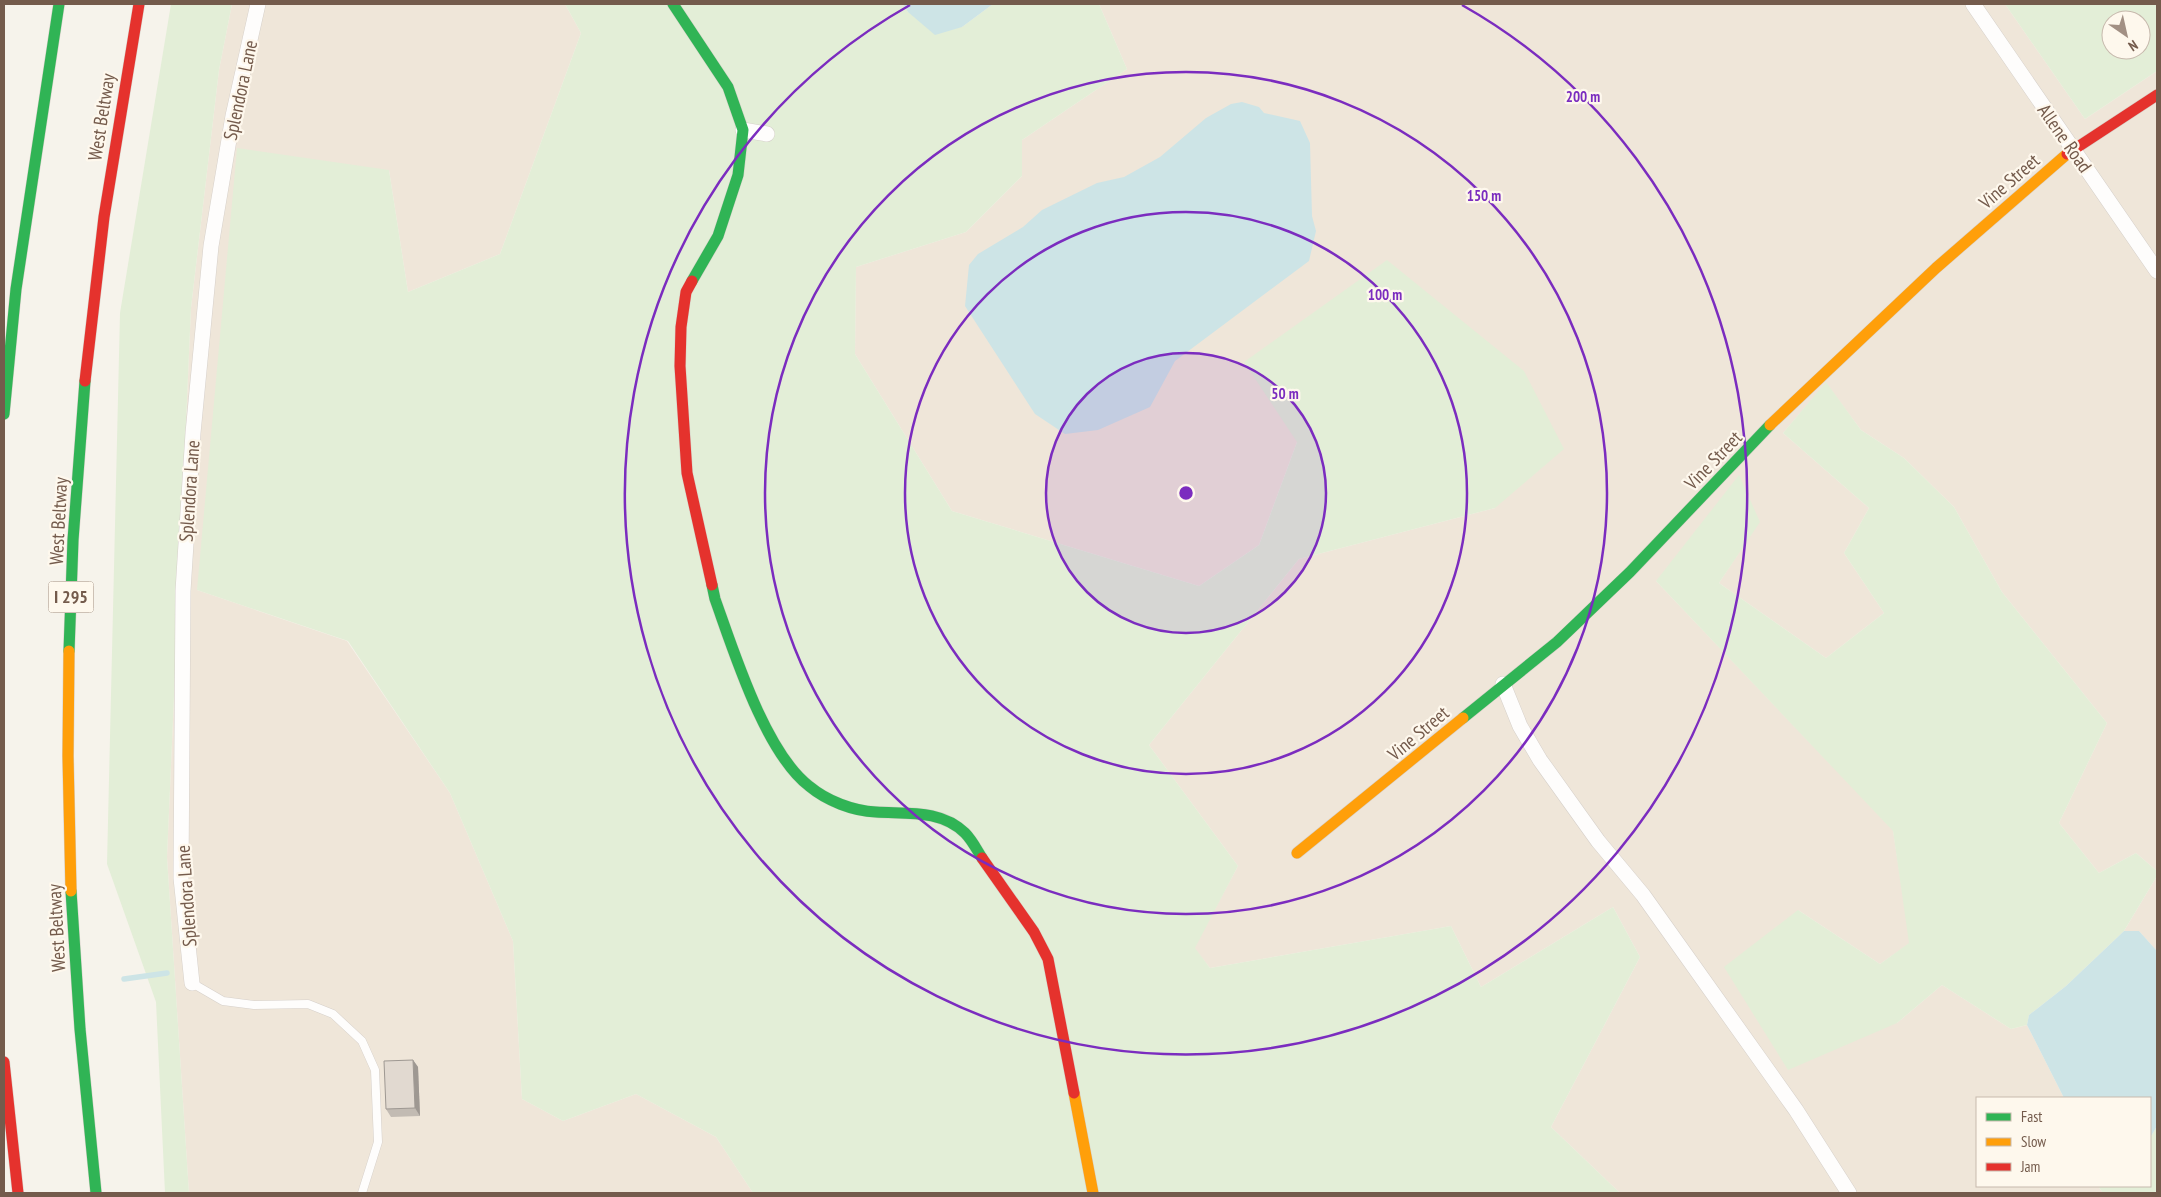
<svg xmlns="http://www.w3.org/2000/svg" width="2161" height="1197" viewBox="0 0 2161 1197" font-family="'PT Sans Narrow',sans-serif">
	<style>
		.residential { fill: #efe6d9 }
		.green { fill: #e3eed7; fill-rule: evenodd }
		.water { fill: #cde4e6 }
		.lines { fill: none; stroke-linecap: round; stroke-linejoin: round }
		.stream { stroke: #cde4e6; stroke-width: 5.5 }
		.lane-casing { stroke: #d6d0ca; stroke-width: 9 }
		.street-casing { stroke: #d6d0ca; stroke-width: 16 }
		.fast-casing { stroke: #d6cfc8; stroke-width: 12 }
		.slow-casing { stroke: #d6cfc8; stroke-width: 12 }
		.jam-casing { stroke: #d6cfc8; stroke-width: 12 }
		.lane { stroke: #fefdfc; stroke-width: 8 }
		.street { stroke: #fefdfc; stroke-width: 15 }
		.fast { stroke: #30b455; stroke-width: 11 }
		.slow { stroke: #ff9f0a; stroke-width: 11 }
		.jam { stroke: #e5322d; stroke-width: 11 }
		.wall { fill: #c2bbb3 }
		.shaded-wall { fill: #9e9892 }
		.building { fill: #e1d9d0; stroke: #9e9892 }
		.ring { fill: none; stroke: #7b2cbf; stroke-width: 2.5 }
		.labels { text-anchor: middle; stroke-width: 4.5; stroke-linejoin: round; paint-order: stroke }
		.shield { fill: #fef8ed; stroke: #9d8a7c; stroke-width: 1 }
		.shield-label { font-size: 18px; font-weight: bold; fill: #745b4c }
		.street-label { font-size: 19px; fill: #745b4c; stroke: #fef8ed }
		.centre { fill: #7b2cbf; stroke: #fef8ed; stroke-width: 2.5 }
		.ring-label { font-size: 15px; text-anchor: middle; font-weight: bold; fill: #7b2cbf; stroke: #fef8ed; stroke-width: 4.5; stroke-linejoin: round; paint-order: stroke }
	</style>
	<rect width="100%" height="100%" fill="#f6f3eb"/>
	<g class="residential">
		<polygon points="232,4 565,4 581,33 500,254 408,292 389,170 197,590 347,641 450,793 513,941 522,1099 563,1121 636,1094 716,1137 753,1193 189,1193 167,857 191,308 219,70"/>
		<polygon points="1099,4 2005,4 2085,119 2157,71 2157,871 2136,853 2099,873 2059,823 2107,723 2002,592 1954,507 1904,458 1861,430 1826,383 1783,433 1869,508 1844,553 1884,613 1826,658 1719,583 1759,522 1656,581 1893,830 1910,943 1880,964 1798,910 1897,1023 1942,985 2011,1029 2027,1025 2064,1098 1977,1098 1977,1186 2098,1186 2103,1193 1620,1193 1551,1127 1640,957 1613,907 1481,987 1451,926 1210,968 1194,948 1238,866 1149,745 1299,559 1495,508 1297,442 1259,545 1199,586 952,511 855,354 856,267 966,232 1022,176 1022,140 1127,69"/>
		<polygon points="2157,876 2157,951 2139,931 2124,931"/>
	</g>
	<g class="green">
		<polygon points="171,4 232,4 219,70 191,308 167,857 189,1193 165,1193 156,1002 107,864 120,313"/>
		<polygon points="565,4 903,4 908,12 962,27 993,4 1099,4 1127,69 1022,140 1022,176 966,232 856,267 855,354 952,511 1199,586 1259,545 1297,442 1244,362 1387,260 1524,371 1564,449 1495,508 1299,559 1149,745 1238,866 1195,948 1210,968 1451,926 1481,987 1613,907 1640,957 1551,1127 1620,1193 753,1193 716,1137 636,1094 563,1121 522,1099 513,941 450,793 348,641 197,590 237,148 389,170 408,292 500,254 581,33"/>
		<path d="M2005 4H2157V71L2085 119ZM2111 20H2141V50H2111Z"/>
		<polygon points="1826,382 1861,430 1904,458 1954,507 2002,592 2107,723 2059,823 2099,873 2136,853 2157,871 2157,876 2124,931 2066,986 2029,1015 2027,1025 2011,1029 1942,985 1897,1023 1788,1070 1724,967 1798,910 1880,964 1909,943 1893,831 1656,581 1739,475 1760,522 1719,583 1826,658 1884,613 1844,553 1869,508 1783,433"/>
		<polygon points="2157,1126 2157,1193 2103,1193 2098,1186 2150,1186 2150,1138"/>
	</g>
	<g class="water">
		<polygon points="903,4 993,4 962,27 935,35 908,12"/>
		<polygon points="1242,102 1259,107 1264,113 1300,121 1310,143 1312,216 1316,231 1309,261 1175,361 1150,407 1098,430 1065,434 1035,414 965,306 969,265 978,254 1023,227 1042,210 1097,183 1124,177 1160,157 1206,118 1231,104"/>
		<polygon points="2124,931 2139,931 2157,951 2157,1126 2150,1138 2150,1098 2064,1098 2027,1025 2029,1015 2066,986"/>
	</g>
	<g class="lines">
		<polyline class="stream" points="124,979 167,973"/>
		<g class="lane-casing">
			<polyline id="lane" points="192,983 223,1001 254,1005 308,1004 333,1014 362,1041 375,1070 378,1142 362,1193"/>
		</g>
		<g class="street-casing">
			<g id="street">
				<polyline points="1973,4 2157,271"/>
				<polyline points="743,130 767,134"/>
				<polyline points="1503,684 1520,726 1540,760 1598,841 1643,895 1796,1110 1849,1193"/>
				<polyline points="192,983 181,878 183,591 193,433 211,246 233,116 258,4"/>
			</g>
		</g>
		<g class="fast-casing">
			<g id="fast">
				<polyline points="673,4 728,87 743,130 738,175 718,236 692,281"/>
				<polyline points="4,414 16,289 59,4"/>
				<path d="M712 585 715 599C734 652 765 752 809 786 827 801 853 811 876 812 906 814 941 809 965 833 972 840 977 850 982 858"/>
				<polyline points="69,651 73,540 85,381"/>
				<polyline points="1463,718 1557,642 1630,572 1770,425"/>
				<polyline points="71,891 80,1029 96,1193"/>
			</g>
		</g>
		<g class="slow-casing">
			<g id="slow">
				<polyline points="1770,425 1936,268 2067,154"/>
				<polyline points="69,651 68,756 71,891"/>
				<polyline points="1297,853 1463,718"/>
				<polyline points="1074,1093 1093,1193"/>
			</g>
		</g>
		<g class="jam-casing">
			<g id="jam">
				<polyline points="2067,154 2157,95"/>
				<polyline points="692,281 686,292 681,327 680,366 687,473 712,585"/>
				<polyline points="85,381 104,217 139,4"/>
				<polyline points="982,858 1034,932 1048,959 1074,1093"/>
				<polyline points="4,1062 18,1193"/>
			</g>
		</g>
		<use href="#lane" class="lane"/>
		<use href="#street" class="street"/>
		<use href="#fast" class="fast"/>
		<use href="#slow" class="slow"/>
		<use href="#jam" class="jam"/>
	</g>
	<polygon class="wall" points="413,1060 418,1067 420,1116 391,1117 386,1109"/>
	<polygon class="shaded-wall" points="413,1060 418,1067 420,1116 415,1108"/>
	<polygon class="building" points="413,1060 415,1108 386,1109 384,1061"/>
	<circle cx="1186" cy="493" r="140" fill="#7b2cbf" fill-opacity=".12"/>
	<g class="ring">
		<circle cx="1186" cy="493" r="140"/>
		<circle cx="1186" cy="493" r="281"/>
		<circle cx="1186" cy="493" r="421"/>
		<path d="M1462 5A561 561 0 1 1 910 5"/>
	</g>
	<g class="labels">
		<rect class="shield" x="48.5" y="581.5" width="45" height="31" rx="4"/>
		<g class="shield-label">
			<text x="71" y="603">I 295</text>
		</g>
		<g class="street-label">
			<text transform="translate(240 90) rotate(-78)" y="7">Splendora Lane</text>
			<text transform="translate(101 117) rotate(-81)" y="7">West Beltway</text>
			<text transform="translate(2065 138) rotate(55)" y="7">Allene Road</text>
			<text transform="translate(2009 181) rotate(-41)" y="7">Vine Street</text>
			<text transform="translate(1713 460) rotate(-46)" y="7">Vine Street</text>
			<text transform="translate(189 491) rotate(-86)" y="7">Splendora Lane</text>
			<text transform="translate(58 521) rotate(-87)" y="7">West Beltway</text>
			<text transform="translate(1418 733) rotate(-40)" y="7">Vine Street</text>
			<text transform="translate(186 896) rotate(-94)" y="7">Splendora Lane</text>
			<text transform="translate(56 928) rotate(-93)" y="7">West Beltway</text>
		</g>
	</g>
	<circle cx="1186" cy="493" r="8" class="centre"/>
	<g class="ring-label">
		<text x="1583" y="102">200 m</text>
		<text x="1484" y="201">150 m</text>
		<text x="1385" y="300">100 m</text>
		<text x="1285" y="399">50 m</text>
	</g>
	<rect width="2161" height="1197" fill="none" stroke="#745b4c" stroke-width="10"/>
	<rect x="1976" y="1097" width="175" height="90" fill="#fef8ed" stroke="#c7b9ad"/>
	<rect x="1986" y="1113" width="25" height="8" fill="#30b455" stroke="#c7b9ad"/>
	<text x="2021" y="1122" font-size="15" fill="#745b4c">Fast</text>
	<rect x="1986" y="1138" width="25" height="8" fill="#ff9f0a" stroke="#c7b9ad"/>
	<text x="2021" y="1147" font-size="15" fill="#745b4c">Slow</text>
	<rect x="1986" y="1163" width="25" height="8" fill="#e5322d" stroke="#c7b9ad"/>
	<text x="2021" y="1172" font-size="15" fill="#745b4c">Jam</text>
	<g transform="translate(2126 35) rotate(146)"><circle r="24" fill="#fef8ed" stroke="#c7b9ad"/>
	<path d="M0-4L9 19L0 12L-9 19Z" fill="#a29084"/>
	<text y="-8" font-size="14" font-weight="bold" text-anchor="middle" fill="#745b4c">N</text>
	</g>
</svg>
